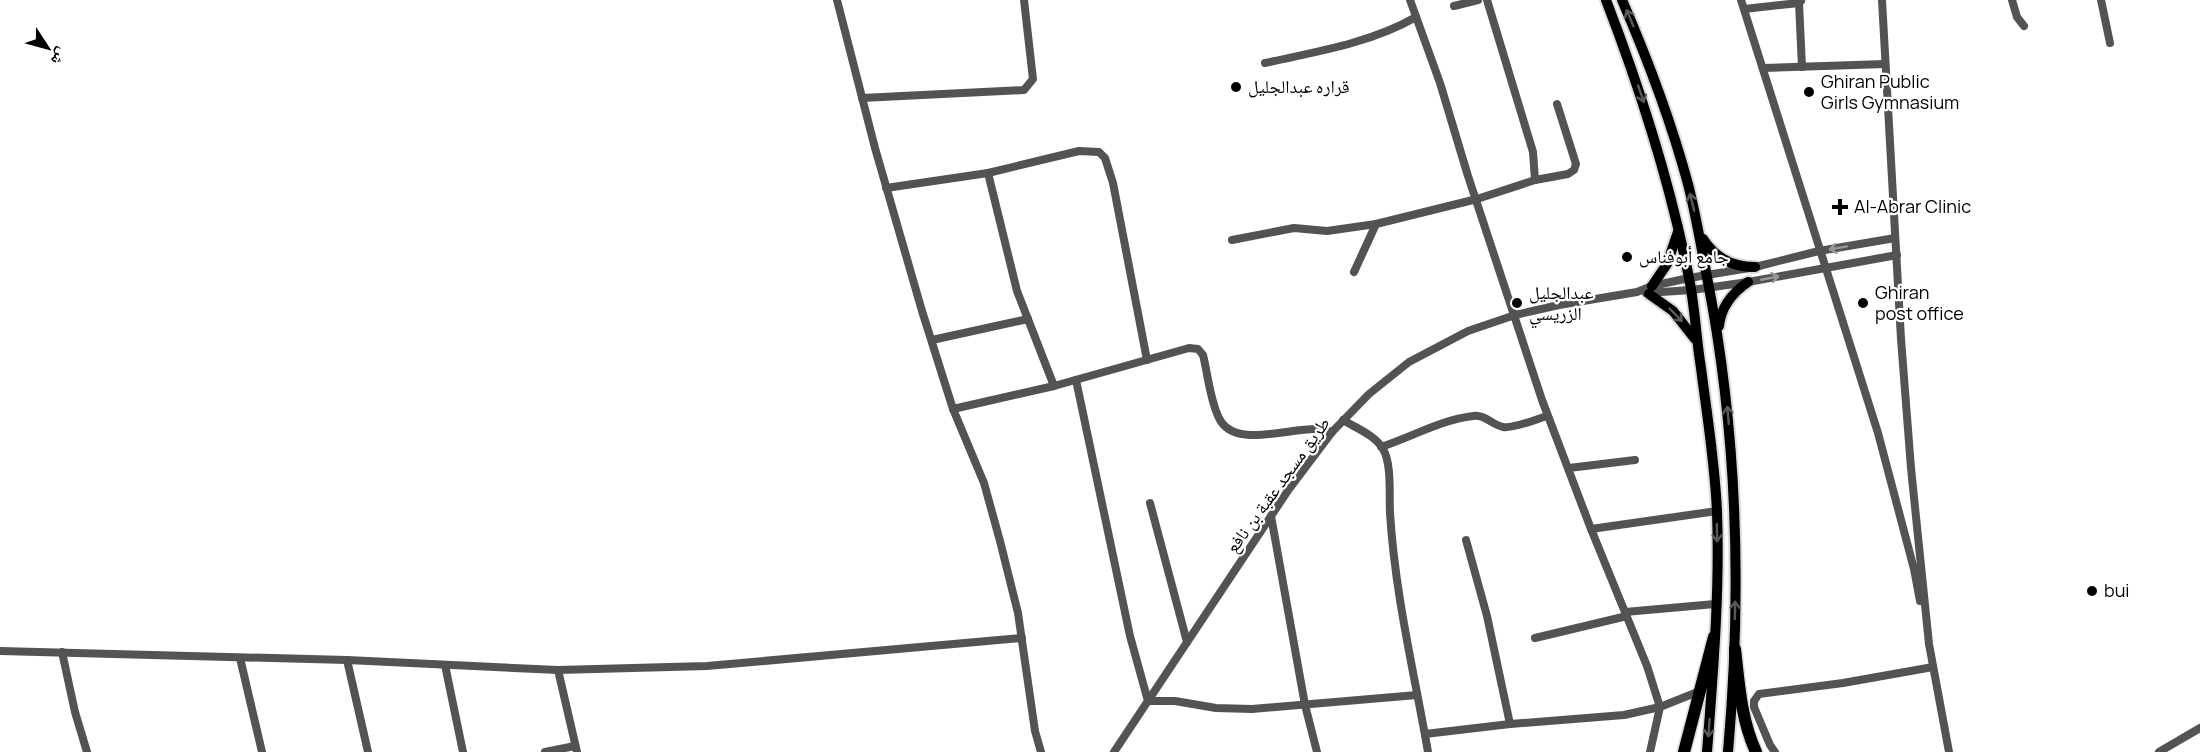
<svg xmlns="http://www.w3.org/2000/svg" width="2200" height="752" viewBox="0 0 2200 752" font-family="Manrope,'Noto Naskh Arabic',sans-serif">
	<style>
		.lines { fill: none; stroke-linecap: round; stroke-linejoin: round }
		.major-casing { stroke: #dbdbdb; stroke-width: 14 }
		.highway-casing { stroke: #dbdbdb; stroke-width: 15 }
		.minor { stroke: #535353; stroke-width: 8 }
		.major { stroke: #000; stroke-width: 10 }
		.highway { stroke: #000; stroke-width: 12 }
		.oneway { stroke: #595959 }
		.oneway2 { stroke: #989898 }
		.poi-dot { fill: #000; stroke: #fff; stroke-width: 2 }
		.labels { text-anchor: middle; stroke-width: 4.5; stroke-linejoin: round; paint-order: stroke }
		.poi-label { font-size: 18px; fill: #000; stroke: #fff; text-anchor: start }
		.street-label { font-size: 18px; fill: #000; stroke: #fff }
	</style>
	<rect width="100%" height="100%" fill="#fff"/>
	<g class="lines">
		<g class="major-casing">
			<g id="major">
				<path d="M1606 0C1641 91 1670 182 1689 278 1695 307 1696 338 1701 368 1707 415 1715 463 1717 512 1720 591 1713 673 1707 752"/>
				<path d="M1622 0C1648 60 1671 121 1688 184 1696 215 1701 246 1707 277 1738 434 1742 593 1728 752"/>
				<path d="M1703 239C1715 258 1732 267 1755 267"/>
				<polyline points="1652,286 1667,264 1678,232"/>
				<polyline points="1649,294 1673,311 1695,339"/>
				<path d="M1719 326C1721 307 1732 293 1748 282"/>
			</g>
		</g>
		<g class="highway-casing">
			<g id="highway">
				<path d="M1735 649C1739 684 1741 719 1756 752"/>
				<polyline points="1684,752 1714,637"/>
			</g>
		</g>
		<g class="minor">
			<polyline points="837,0 875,148 922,311 953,409 984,483 1000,541 1018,613 1035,731 1041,752"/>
			<polyline points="1410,0 1440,83 1468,176 1542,400 1591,529 1647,666 1660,707 1650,752"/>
			<polyline points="1487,0 1533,152 1535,180"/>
			<polyline points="1741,0 1878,433 1914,569 1920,601"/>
			<polyline points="1882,0 1901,339 1911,468 1929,644 1949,752"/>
			<polyline points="2012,0 2017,17 2024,26"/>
			<polyline points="2101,0 2110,43"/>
			<polyline points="1799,3 1802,67"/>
			<polyline points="1454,6 1478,0"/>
			<polyline points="1744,9 1799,3 1801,1"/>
			<path d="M1265 63C1315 52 1371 43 1416 17"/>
			<polyline points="1763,68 1885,64"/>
			<polyline points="862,98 1024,90 1033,79 1024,0"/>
			<polyline points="988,173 1017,291 1054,386"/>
			<polyline points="886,188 988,173 1079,151 1099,152 1105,158 1113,183 1147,360"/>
			<polyline points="1232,240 1294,228 1327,231 1376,224 1477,199 1535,180 1568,174 1574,170 1576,164 1557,104"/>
			<polyline points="1354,272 1376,224"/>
			<polyline points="1646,293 1692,290 1748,282 1897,255"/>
			<polyline points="932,340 1028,319"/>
			<polyline points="1076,380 1130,636 1148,701 1175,701 1216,708 1252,709 1417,695"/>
			<path d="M953 409 1054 386 1189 348 1198 349 1203 355C1208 375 1210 400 1219 418 1234 450 1291 427 1318 429 1323 429 1327 431 1332 432"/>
			<path d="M1343 420C1356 428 1375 435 1383 449 1392 464 1389 495 1390 513 1395 594 1414 672 1428 752"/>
			<path d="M1381 447C1412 437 1440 420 1473 416 1485 414 1492 425 1503 427 1513 429 1537 419 1547 416"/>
			<polyline points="1569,468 1635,460"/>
			<polyline points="1150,503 1187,642"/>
			<polyline points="1271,516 1305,705 1317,752"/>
			<polyline points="1591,529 1717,511"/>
			<polyline points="1466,540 1487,616 1510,724"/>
			<polyline points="1625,612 1715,604"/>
			<polyline points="1535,638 1627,616"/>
			<polyline points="0,651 347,660 558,670 707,666 1022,638"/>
			<polyline points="62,652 75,712 87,752"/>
			<polyline points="240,658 262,752"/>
			<polyline points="347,660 368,752"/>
			<polyline points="445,665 463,752"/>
			<polyline points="558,670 577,752"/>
			<polyline points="1425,734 1510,724 1624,715 1660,707 1700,691"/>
			<polyline points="545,752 575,746"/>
			<polyline points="1114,752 1289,489 1332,432 1369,394 1409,362 1468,331 1515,315 1559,305 1637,292 1652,286 1689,278 1755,267 1819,251 1895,238"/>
			<polyline points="1775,752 1770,745 1754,707 1754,701 1759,694 1843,683 1933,667"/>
			<polyline points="2159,752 2200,728"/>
		</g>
		<use href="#major" class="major"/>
		<use href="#highway" class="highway"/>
	</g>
	<defs><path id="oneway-shaft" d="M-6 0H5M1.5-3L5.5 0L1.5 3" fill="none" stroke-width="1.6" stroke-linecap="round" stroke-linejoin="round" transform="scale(1.5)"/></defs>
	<g class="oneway">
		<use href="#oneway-shaft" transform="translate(1630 18) rotate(-113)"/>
		<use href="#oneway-shaft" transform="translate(1641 94) rotate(71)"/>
		<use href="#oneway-shaft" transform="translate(1692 202) rotate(-104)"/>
		<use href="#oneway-shaft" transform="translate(1676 315) rotate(45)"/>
		<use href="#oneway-shaft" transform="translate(1728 415) rotate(-95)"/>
		<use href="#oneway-shaft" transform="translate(1717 533) rotate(89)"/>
		<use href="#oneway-shaft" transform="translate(1735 610) rotate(-89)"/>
		<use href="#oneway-shaft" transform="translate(1709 728) rotate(94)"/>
	</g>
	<g class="oneway2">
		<use href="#oneway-shaft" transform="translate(1838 248) rotate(170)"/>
		<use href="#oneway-shaft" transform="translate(1770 278) rotate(-11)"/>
	</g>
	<g class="poi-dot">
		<circle cx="1236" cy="87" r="6"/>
		<circle cx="1809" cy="92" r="6"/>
		<path d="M1837 198h6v6h6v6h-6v6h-6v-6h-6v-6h6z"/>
		<circle cx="1627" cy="257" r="6"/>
		<circle cx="1517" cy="303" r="6"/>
		<circle cx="1863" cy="303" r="6"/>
		<circle cx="2092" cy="591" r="6"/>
	</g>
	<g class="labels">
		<g class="poi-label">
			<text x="1821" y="88">Ghiran Public<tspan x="1821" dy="21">Girls Gymnasium</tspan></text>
			<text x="1248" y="93">قراره عبدالجليل</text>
			<text x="1854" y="213">Al-Abrar Clinic</text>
			<text x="1639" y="263">جامع أبوفناس</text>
			<text x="1529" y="299">عبدالجليل<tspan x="1529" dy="21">الزريسي</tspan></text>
			<text x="1875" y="299">Ghiran<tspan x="1875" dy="21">post office</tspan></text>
			<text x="2104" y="597">bui</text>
		</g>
		<g class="street-label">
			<text transform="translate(1278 485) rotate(-54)" y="6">طريق مسجد عقبة بن نافع</text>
		</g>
	</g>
	<g transform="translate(48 48) rotate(126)" stroke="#ffffff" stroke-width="4.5" paint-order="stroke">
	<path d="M0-4.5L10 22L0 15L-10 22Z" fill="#000000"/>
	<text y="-9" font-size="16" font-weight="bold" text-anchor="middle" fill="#000000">ش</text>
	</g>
</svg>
